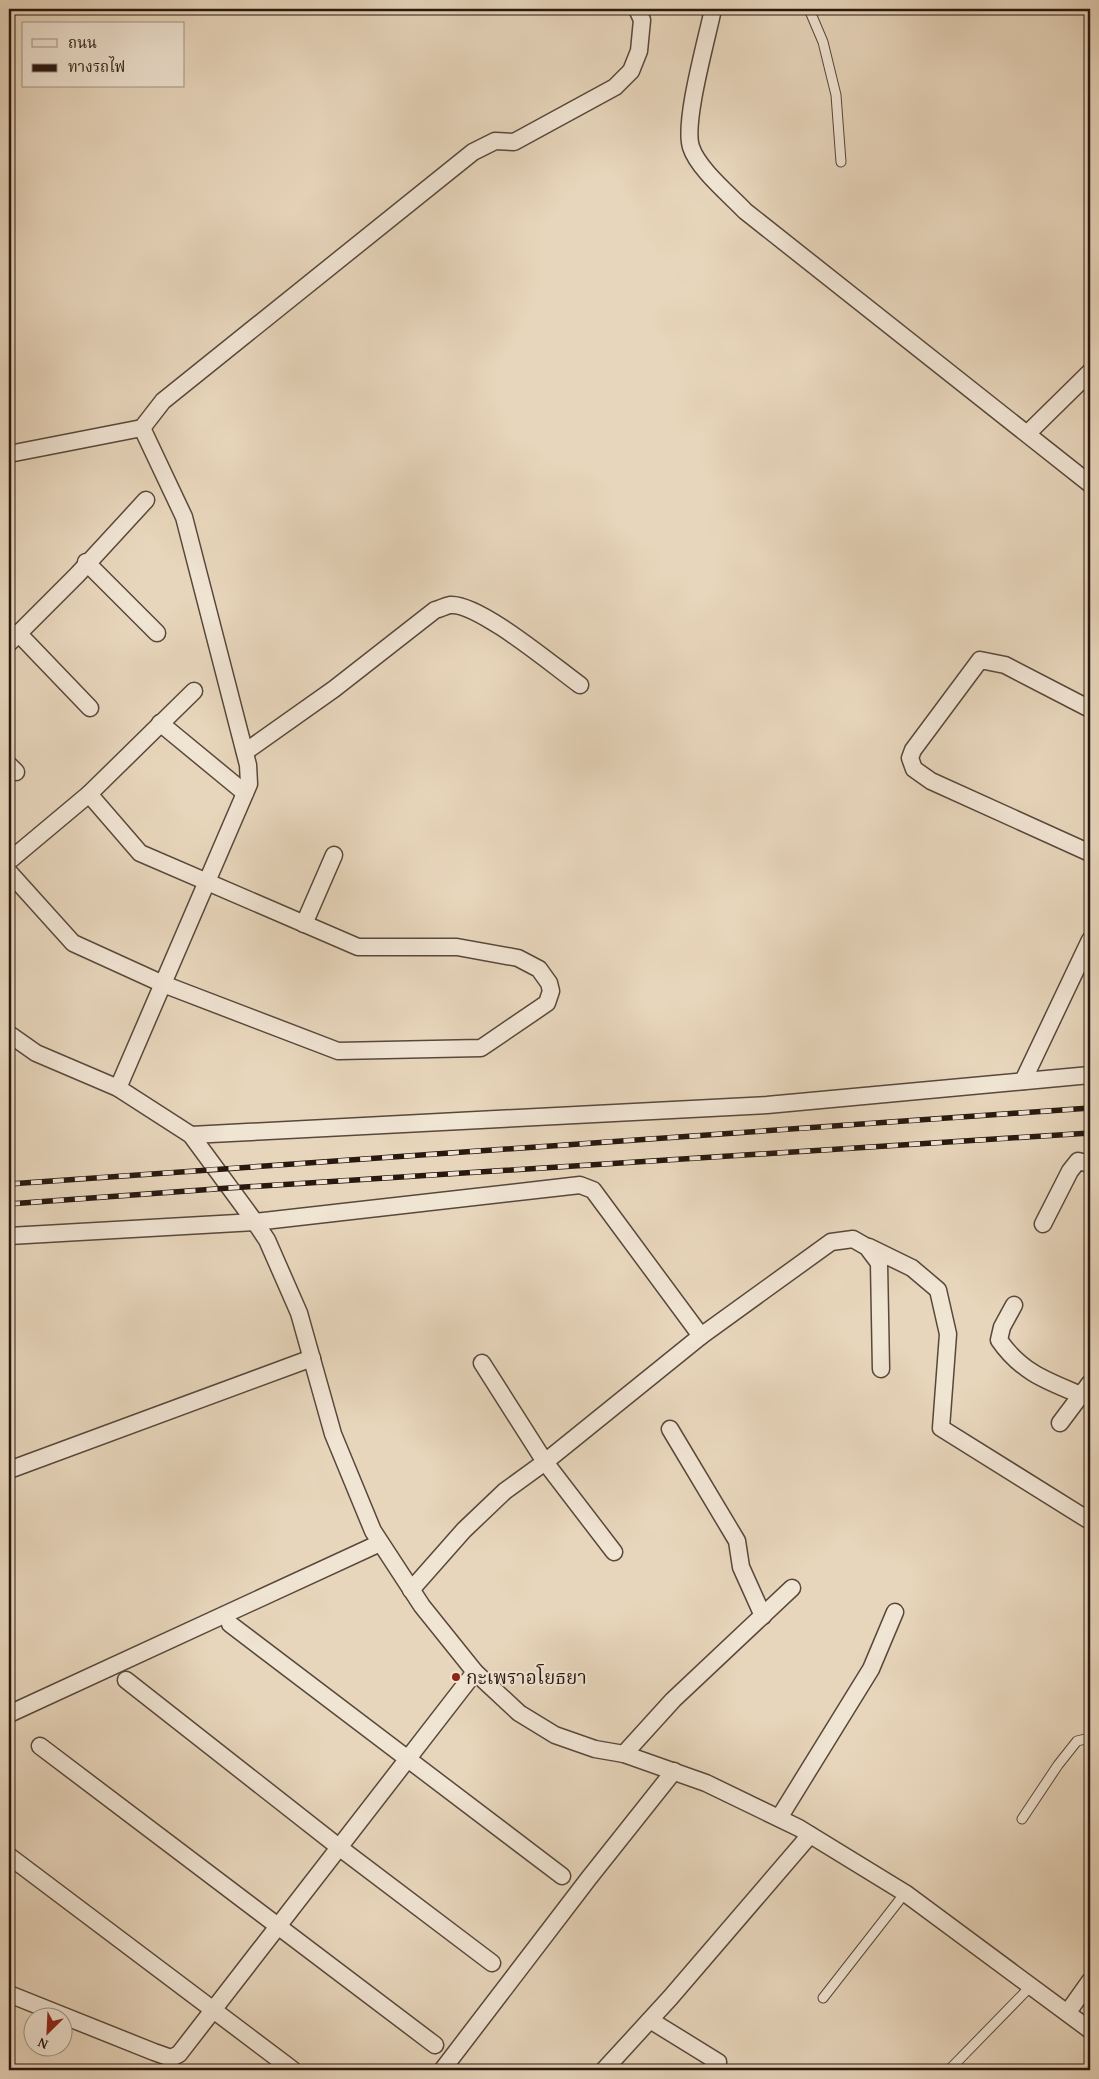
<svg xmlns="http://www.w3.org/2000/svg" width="1099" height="2079" viewBox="0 0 1099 2079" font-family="'Gentium Book Plus','Noto Serif Thai',serif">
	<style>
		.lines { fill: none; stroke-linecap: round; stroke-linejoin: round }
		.service-casing { stroke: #58483b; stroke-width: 11 }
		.minor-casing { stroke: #58483b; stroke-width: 19 }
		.service { stroke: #f0e4d3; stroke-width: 9 }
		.minor { stroke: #f0e4d3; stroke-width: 16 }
		.rail-casing { stroke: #281810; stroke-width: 5.5 }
		.rail { stroke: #f0e4d3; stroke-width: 4; stroke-dasharray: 11; stroke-linecap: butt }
		.poi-dot { fill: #8f2418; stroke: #f0e4d3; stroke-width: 2 }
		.labels { text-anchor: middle; stroke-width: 4.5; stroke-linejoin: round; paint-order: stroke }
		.poi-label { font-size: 19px; fill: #281810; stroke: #f0e4d3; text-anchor: start }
	</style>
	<rect width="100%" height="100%" fill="#e8d6bc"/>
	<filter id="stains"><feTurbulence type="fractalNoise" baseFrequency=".004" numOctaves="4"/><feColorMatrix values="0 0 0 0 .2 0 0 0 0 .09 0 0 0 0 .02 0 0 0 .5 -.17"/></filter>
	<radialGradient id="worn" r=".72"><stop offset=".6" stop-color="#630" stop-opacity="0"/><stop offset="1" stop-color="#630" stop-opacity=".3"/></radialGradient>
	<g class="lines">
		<g class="service-casing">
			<g id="service">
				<polyline points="809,9 823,42 836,95 841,162"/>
				<polyline points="1022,1819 1058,1765 1077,1741 1090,1738"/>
				<polyline points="823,1998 905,1893"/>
				<polyline points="949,2070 1030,1987"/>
			</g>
		</g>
		<g class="minor-casing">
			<g id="minor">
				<path d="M713 9C707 39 683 122 691 147 698 169 730 195 745 211L1090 484"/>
				<polyline points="1028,433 1090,372"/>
				<polyline points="9,454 142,428 163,401 473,152 495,141 514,142 615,87 631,71 639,51 642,20 637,9"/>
				<polyline points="86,562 157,633"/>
				<polyline points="18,633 90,708"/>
				<polyline points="9,643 77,575 146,500"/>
				<polyline points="1090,709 1005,665 980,660 913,750 910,758 914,769 931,781 1090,853"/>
				<polyline points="160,723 245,793"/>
				<path d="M245 752 334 689 435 610C440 609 445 606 450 605 478 602 555 667 580 685"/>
				<polyline points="9,765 16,772"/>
				<polyline points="9,861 89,794 194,691"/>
				<polyline points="9,872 73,943 163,984 338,1051 481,1048 547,1003 551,991 549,983 539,969 518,958 457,947 358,947 140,853 89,794"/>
				<polyline points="304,924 334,855"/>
				<polyline points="9,1034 36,1053 118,1088 191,1135 255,1222 267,1240 299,1313 333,1434 373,1531 422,1606 475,1672 519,1713 555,1735 595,1749 624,1754 706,1783 799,1828 905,1893 1090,2030"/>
				<polyline points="1023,1081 1090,940"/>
				<polyline points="118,1088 249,784 248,765 184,517 142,428"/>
				<polyline points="191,1135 767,1105 1090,1075"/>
				<polyline points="1043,1224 1070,1171 1078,1161 1090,1164"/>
				<polyline points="9,1236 255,1222 580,1185 593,1190 701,1336"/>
				<polyline points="869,1247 912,1268 938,1290 948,1334 941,1428 1090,1521"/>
				<path d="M1014 1305 1002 1327 999 1340C1021 1372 1047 1381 1081 1395"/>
				<polyline points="482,1363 545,1462 614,1552"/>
				<polyline points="1060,1423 1090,1383"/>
				<polyline points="670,1429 737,1541 741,1567 763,1616"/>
				<polyline points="9,1470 312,1358"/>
				<polyline points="411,1590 464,1530 505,1491 545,1462 701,1336 831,1242 853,1239 867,1247 879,1263 881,1369"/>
				<polyline points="230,1624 562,1876"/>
				<polyline points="126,1680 340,1848 492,1963"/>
				<polyline points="9,1714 380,1543"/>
				<polyline points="40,1746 435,2045"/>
				<polyline points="624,1754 673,1700 792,1588"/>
				<polyline points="779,1818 871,1669 895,1612"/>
				<polyline points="9,1856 293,2070"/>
				<polyline points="9,1994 154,2052 171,2058 179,2054 475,1672"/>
				<polyline points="1068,2012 1090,1981"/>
				<polyline points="650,2020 718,2062 717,2070"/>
				<polyline points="443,2069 589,1878 674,1771"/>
				<polyline points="604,2070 670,1998 810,1835"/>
			</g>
		</g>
		<use href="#service" class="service"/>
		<use href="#minor" class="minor"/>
		<g class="rail-casing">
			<g id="rail">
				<polyline points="9,1184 1090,1108"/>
				<polyline points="9,1204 229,1188 1090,1133"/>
			</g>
		</g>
		<use href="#rail" class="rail"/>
	</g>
	<circle class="poi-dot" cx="456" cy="1677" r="5"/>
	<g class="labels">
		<g class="poi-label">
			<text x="466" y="1684">กะเพราอโยธยา</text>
		</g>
	</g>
	<rect width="1099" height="2079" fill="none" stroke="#e8d6bc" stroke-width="30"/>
	<rect x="10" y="10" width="1079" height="2059" fill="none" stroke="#281810" stroke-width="2.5"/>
	<rect x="15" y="15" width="1069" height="2049" fill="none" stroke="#281810"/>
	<rect x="22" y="22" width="162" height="65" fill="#f0e4d3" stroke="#a09285"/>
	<rect x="32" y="39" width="25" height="8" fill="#f0e4d3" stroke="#a09285"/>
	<text x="68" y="48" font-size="15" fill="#281810">ถนน</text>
	<rect x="32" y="64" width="25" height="8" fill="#281810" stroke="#a09285"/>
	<text x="68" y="72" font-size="15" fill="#281810">ทางรถไฟ</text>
	<g transform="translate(48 2032) rotate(204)"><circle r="24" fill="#f0e4d3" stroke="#a09285"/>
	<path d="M0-4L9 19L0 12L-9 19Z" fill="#8f2418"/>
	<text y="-8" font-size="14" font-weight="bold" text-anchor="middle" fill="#281810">N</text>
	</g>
	<rect width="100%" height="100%" filter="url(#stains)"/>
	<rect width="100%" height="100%" fill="url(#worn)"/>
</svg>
